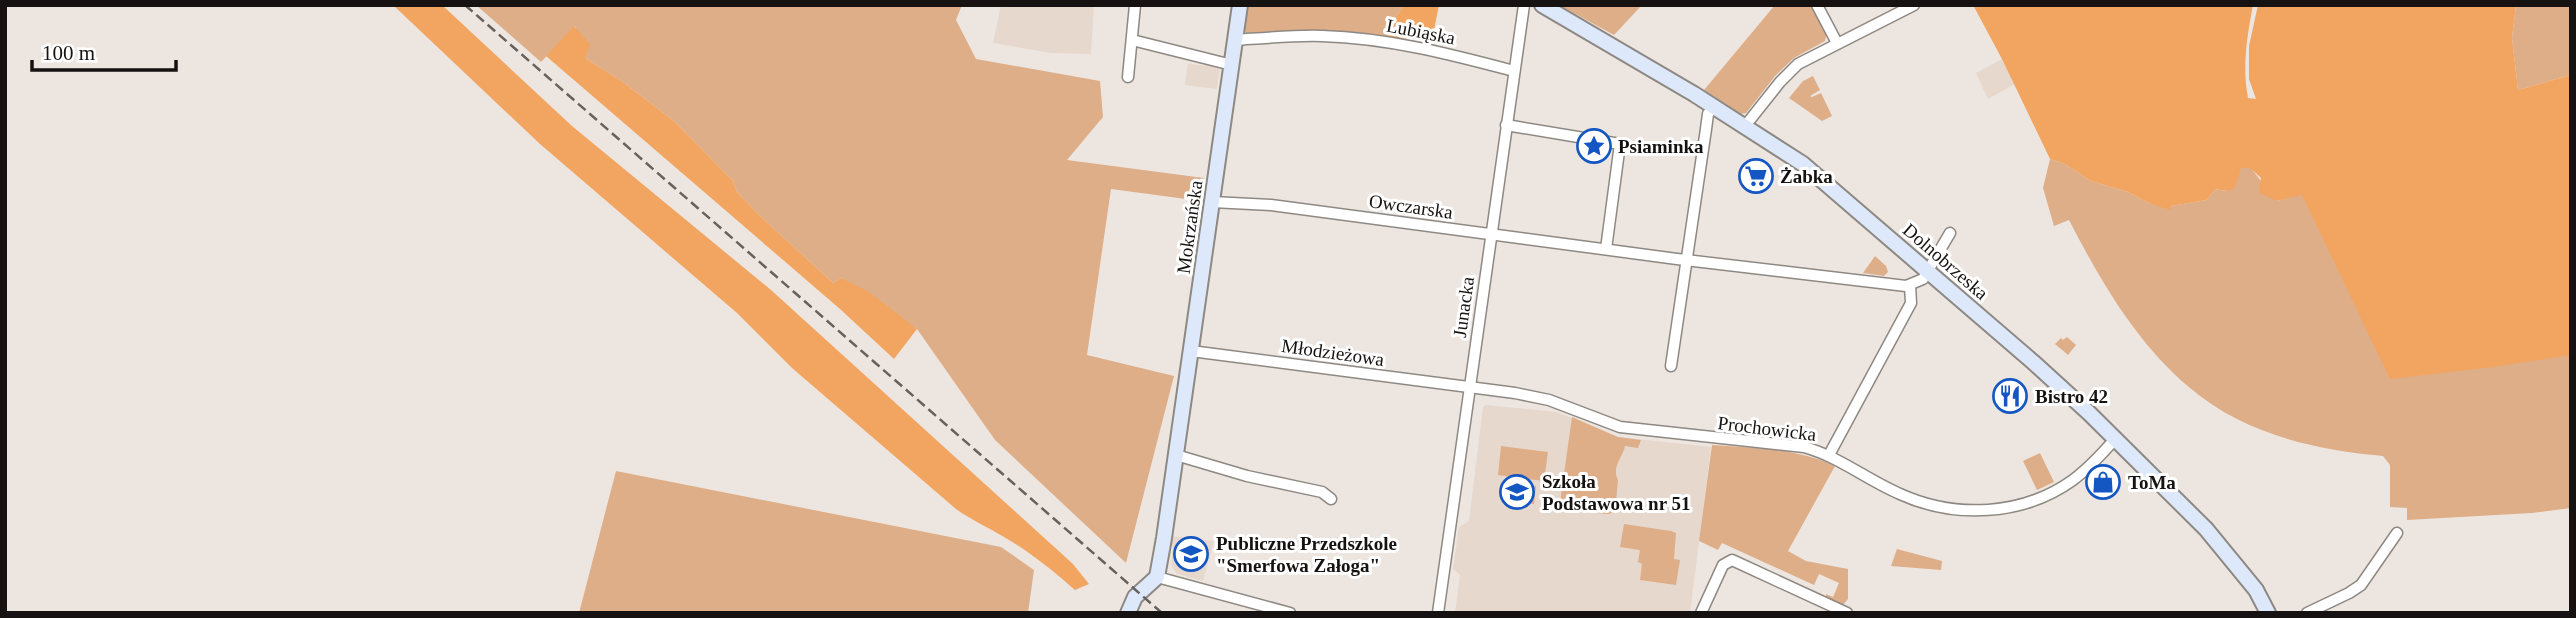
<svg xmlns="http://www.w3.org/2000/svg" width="2576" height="618" viewBox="0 0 2576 618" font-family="'Times New Roman',serif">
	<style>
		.built { fill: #e6d8cd }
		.green { fill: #deae88 }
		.forest { fill: #f2a461 }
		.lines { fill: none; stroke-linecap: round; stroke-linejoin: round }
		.street-casing { stroke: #8e8883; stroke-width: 13 }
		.secondary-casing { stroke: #8e8883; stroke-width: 18 }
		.street { stroke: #fff; stroke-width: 10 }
		.secondary { stroke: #dde9fb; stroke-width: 14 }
		.rail { stroke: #65615e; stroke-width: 2.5; stroke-dasharray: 10 5; stroke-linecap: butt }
		.labels { text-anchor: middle; stroke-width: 6; stroke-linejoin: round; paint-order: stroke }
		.street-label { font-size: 19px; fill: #151211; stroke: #fff }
		.poi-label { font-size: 19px; font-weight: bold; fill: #151211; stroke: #fff; text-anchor: start }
	</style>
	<rect width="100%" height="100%" fill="#ede6e0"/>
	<g class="built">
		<polygon points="1001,5 1094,5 1091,54 1051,53 993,43"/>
		<polygon points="2002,59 2015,84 1988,99 1976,73"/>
		<polygon points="1188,64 1220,67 1217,89 1185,85"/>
		<polygon points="1486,405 1557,412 1618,437 1711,447 1690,613 1455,613 1460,575 1453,569 1459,527 1469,521 1483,407"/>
		<polygon points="1171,536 1214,541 1203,581 1177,574 1171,565 1173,547 1170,546"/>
	</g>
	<g class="green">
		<polygon points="476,5 962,5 956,20 976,59 1100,81 1103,117 1067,160 1204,178 1201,201 1111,189 1087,355 1174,376 1126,563 995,440 917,329 841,278 833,283 759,215 737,192 733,181 675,122 623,82 585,58 575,26 541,62"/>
		<polygon points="1244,5 1405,5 1391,23 1389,38 1326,31 1247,34 1242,26"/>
		<polygon points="1559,5 1642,5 1614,35"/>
		<polygon points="1775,5 1813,5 1827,32 1825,41 1794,58 1776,75 1746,113 1741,114 1704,90"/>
		<polygon points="2516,5 2571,5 2571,75 2518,90 2512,38"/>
		<polygon points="1813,76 1820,90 1810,96 1812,97 1821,93 1832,116 1822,121 1789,98 1803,81"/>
		<path d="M2050 159 2065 164 2091 181 2128 192 2149 203 2170 206 2207 200 2215 189 2227 191 2241 168 2250 167 2277 201 2302 194 2571 355V508L2532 513 2407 520V508L2390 507V465L2383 456C2315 450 2244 434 2190 388 2137 344 2100 280 2069 220L2054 226 2043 188Z"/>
		<polygon points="1875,256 1886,266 1888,272 1884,276 1863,273"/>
		<polygon points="2067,337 2076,345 2068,355 2055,344 2061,338 2063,340"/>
		<path d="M1572 417 1618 437 1641 440 1638 448 1625 446C1623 457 1611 467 1618 480L1615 512 1608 514 1559 510Z"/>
		<path d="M1712 445C1753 448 1797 448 1835 466L1788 551 1806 561 1848 569V599L1842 606 1826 597V594L1833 597 1839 583 1819 574 1814 585 1722 543 1718 550 1699 541Z"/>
		<polygon points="1501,446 1548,452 1544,481 1498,475"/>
		<polygon points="2040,453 2054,482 2037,490 2023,461"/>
		<polygon points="616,471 1001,547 1034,570 1028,613 579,613"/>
		<polygon points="1506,482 1536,486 1534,504 1504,500"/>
		<polygon points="1624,524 1671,531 1676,533 1674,559 1680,560 1676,585 1640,580 1642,564 1638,562 1640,550 1620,547"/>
		<polygon points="1897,549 1942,561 1941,570 1891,566"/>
	</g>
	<g class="forest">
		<path d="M393 5H442L572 126 771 290 1073 564 1089 584 1075 590C1052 570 1030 552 1004 537 988 527 971 520 956 509L792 368 737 313 540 144Z"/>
		<polygon points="1405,5 1439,5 1432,40 1416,38 1417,27 1408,25 1406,39 1389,38 1391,23"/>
		<path d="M1973 5H2253C2247 37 2242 66 2248 98L2256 99 2249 79V46L2258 5H2516L2512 38 2518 90 2571 75V355L2493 367 2390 379 2302 195 2277 201 2259 193 2261 178 2250 168H2241L2235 188 2227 191 2215 189 2207 200 2171 206 2170 210 2149 203 2128 192 2091 181 2065 164 2050 159 2002 59Z"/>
		<polygon points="574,26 590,44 585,58 623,82 675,122 733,181 737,192 759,215 833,283 841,278 869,292 917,329 894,359 840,309 546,56"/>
	</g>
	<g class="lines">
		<g class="street-casing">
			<g id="street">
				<polyline points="1817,5 1837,43"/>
				<polyline points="1132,40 1232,65"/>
				<path d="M1236 40C1264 38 1294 35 1322 36 1388 38 1450 54 1514 71"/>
				<polyline points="1128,77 1135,5"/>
				<polyline points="1506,125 1620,144 1606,249"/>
				<polyline points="1745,126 1780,82 1798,64 1914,5"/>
				<polyline points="1212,202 1271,205 1677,259 1906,286 1923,279 1950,233"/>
				<path d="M1191 351 1515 393 1549 400 1620 427 1804 447C1840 457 1867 480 1900 494 1955 519 2023 516 2073 480 2089 468 2102 454 2115 439"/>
				<polyline points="1671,366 1706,129 1708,114 1713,107"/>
				<polyline points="1176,455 1247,476 1322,492 1331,499"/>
				<polyline points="1829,455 1911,303 1910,285"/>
				<polyline points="1157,577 1290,613"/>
				<polyline points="1438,613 1524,5"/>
				<polyline points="1701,613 1723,565 1732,560 1847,613"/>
				<polyline points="2307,613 2349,593 2361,585 2397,533"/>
			</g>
		</g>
		<g class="secondary-casing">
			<g id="secondary">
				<polyline points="1542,5 1694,94 1803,164 2033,362 2089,413 2206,529 2256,590 2268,613"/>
				<polyline points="1128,613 1135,597 1157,577 1164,538 1240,5"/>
			</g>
		</g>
		<use href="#street" class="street"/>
		<use href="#secondary" class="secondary"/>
		<polyline class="rail" points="465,5 1162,613"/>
	</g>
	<defs>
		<g id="sight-ring" transform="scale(1.75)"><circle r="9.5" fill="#fff" stroke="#1457c2" stroke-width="1.5"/><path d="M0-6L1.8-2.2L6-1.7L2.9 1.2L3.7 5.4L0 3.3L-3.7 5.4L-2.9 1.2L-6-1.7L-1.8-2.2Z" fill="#1457c2"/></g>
		<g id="supermarket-ring" transform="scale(1.75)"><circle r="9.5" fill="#fff" stroke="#1457c2" stroke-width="1.5"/><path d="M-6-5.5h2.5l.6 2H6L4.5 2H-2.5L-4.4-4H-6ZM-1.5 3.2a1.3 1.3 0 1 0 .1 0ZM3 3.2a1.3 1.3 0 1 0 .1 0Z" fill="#1457c2"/></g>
		<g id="restaurant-ring" transform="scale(1.75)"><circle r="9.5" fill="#fff" stroke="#1457c2" stroke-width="1.5"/><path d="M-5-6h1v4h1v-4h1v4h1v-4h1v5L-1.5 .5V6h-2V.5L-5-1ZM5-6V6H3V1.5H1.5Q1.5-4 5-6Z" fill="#1457c2"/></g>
		<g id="shop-ring" transform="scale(1.75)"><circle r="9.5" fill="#fff" stroke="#1457c2" stroke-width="1.5"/><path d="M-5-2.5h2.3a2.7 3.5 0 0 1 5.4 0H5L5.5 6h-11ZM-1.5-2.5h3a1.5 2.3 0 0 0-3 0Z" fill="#1457c2"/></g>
		<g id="school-ring" transform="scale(1.75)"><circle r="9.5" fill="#fff" stroke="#1457c2" stroke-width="1.5"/><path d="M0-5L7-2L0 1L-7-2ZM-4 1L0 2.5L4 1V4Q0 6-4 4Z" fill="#1457c2"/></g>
	</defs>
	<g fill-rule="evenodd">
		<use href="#sight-ring" x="1594" y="146"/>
		<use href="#supermarket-ring" x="1756" y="176"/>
		<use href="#restaurant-ring" x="2010" y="396"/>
		<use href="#shop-ring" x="2103" y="482"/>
		<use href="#school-ring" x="1517" y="492"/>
		<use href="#school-ring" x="1191" y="554"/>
	</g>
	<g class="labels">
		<g class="street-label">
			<text transform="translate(1421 31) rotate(11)" y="7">Lubiąska</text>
			<text transform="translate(1411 206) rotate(8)" y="7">Owczarska</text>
			<text transform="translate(1189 227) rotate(-82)" y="7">Mokrzańska</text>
			<text transform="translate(1946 261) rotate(41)" y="7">Dolnobrzeska</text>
			<text transform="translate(1463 307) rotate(-82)" y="7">Junacka</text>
			<text transform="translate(1333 352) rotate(8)" y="7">Młodzieżowa</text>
			<text transform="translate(1767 428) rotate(7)" y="7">Prochowicka</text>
		</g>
		<g class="poi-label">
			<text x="1618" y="153">Psiaminka</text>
			<text x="1780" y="183">Żabka</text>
			<text x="2035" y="403">Bistro 42</text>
			<text x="1542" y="488">Szkoła<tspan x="1542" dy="22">Podstawowa nr 51</tspan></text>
			<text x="2128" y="489">ToMa</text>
			<text x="1216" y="550">Publiczne Przedszkole<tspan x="1216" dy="22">"Smerfowa Załoga"</tspan></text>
		</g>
	</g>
	<rect width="2576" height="618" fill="none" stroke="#151211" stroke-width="14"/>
	<path d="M32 60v10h144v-10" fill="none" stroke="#151211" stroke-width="3.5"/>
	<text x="42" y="60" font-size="21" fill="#151211" stroke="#ffffff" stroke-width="5" paint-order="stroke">100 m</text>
</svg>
